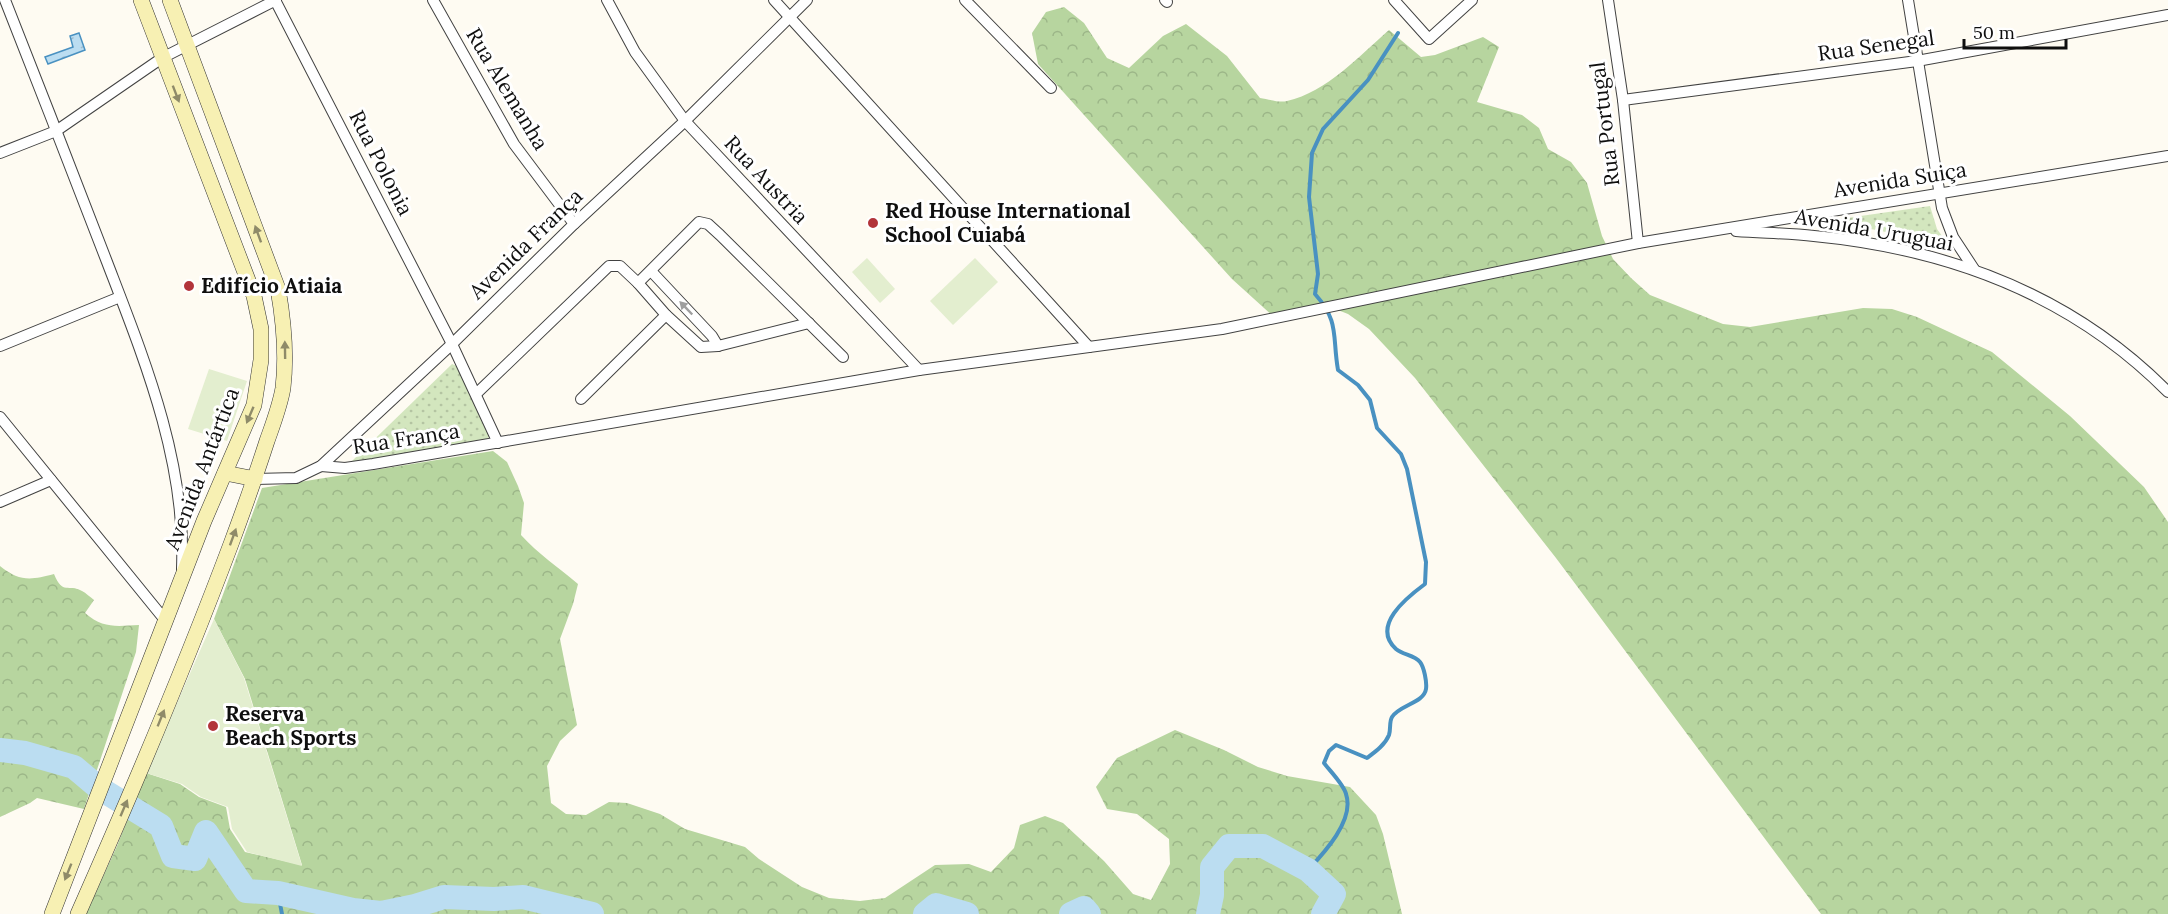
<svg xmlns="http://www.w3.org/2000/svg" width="2168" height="914" viewBox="0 0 2168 914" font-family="Lora,serif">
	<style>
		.grass { fill: url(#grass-dots) }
		.forest { fill: url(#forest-crowns) }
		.pitch { fill: #e3eecf }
		.water { fill: url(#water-ripples); stroke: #4991c1; stroke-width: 1.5 }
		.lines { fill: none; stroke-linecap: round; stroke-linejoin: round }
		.stream { stroke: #4991c1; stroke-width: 4 }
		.river { stroke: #bbddf1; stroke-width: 24 }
		.street-casing { stroke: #424242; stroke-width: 12 }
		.secondary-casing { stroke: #313131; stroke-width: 16 }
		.street { stroke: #fff; stroke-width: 10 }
		.secondary { stroke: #f7f0b3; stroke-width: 15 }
		.oneway { fill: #8f8b69 }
		.oneway2 { fill: #9f9f9f }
		.poi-dot { fill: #b2343a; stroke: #fff; stroke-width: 2 }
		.labels { text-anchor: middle; stroke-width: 6; stroke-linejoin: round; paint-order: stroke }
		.street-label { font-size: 21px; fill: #0f0f0f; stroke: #fff }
		.poi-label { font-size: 21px; font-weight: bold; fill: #0f0f0f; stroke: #fff; text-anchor: start }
	</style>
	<defs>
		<pattern id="grass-dots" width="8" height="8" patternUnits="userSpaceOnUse" patternTransform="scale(1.5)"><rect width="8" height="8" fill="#d3e6be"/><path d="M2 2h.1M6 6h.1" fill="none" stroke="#b4c4a2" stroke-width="1.8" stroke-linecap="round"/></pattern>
		<pattern id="forest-crowns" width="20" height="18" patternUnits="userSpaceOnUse" patternTransform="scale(1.5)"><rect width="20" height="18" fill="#b7d59f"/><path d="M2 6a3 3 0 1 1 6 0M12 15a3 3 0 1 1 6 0" fill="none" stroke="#9cb688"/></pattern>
		<pattern id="water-ripples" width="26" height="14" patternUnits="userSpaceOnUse" patternTransform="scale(1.5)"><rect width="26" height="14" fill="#bbddf1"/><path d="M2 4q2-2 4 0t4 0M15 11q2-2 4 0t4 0" fill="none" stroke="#a0bccd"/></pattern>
	</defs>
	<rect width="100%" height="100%" fill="#fefbf2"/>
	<g class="grass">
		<polygon points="1930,206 1937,229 1950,247 1877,230 1819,222"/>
		<polygon points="452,364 459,367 489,430 489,437 482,442 354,465 352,461"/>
	</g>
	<g class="forest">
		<path d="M1064 7 1084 23 1107 58 1129 68 1163 36 1186 24 1227 56 1260 98C1268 99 1279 103 1287 101 1327 92 1359 56 1389 30L1421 57 1435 55 1483 37 1499 47 1477 102 1522 115 1539 128 1548 149 1571 162 1587 183 1602 236 1613 259 1631 278 1650 295 1723 324 1750 327 1863 308 1892 309 1917 317 1992 352 2070 416 2144 487 2168 522V914H1821L1556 558 1415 378 1369 329 1348 314 1325 305 1275 318 1232 279 1038 64 1032 33 1046 12Z"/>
		<path d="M493 451 507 462 518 486 524 503 521 535C538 554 558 567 578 584L573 604 560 639 577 725 560 741 547 766 551 803 566 814 586 815 609 802 627 803 660 814 685 829 745 847 759 859 802 887 829 898 860 901 885 898 935 865 969 864 991 872 1014 848 1020 825 1045 816 1063 823 1104 861 1133 894 1151 900 1170 864 1169 839 1137 814 1107 809 1096 787 1117 758 1175 730 1224 750 1258 767 1287 776 1350 787 1376 815 1383 834 1402 914H86L117 846 146 773 180 784 199 797 226 807 230 829 245 852 302 865 245 679 214 619 262 488Z"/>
		<path d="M0 566C20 582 31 580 54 574 63 596 68 583 82 591 86 593 90 597 94 600L85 613C103 629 117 626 139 625L136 652 84 809 37 798 30 803 0 817Z"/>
	</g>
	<g class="pitch">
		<polygon points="867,258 895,289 880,303 852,272"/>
		<polygon points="975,258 998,282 953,325 930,301"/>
		<polygon points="209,369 247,381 227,441 188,429"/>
		<polygon points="214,619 244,678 302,866 247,852 232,829 228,807 201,797 182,784 146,773"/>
	</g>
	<polygon class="water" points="79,33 85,50 48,64 45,57 73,47 70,36"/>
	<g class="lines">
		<g class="stream">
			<path d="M1308 870C1324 853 1355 820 1346 794 1344 785 1330 771 1324 763L1329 751 1336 745 1367 758C1375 752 1385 745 1389 735 1391 729 1389 722 1392 717 1399 705 1424 703 1426 689 1427 682 1424 667 1420 662 1414 655 1403 655 1396 649 1371 626 1406 598 1425 584L1426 562 1407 469 1401 454 1377 428 1370 400 1358 385 1338 370C1332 336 1340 322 1315 294L1318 274 1309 197 1312 153 1323 129 1368 80 1398 33"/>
			<polyline points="278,893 282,914"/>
		</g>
		<g class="river">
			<polyline points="0,750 25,753 74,767 99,788 161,826 173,856 195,859 206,832 246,891 278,893 353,910 381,913 415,906 444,897 494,899 523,897 592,914"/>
			<polyline points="925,914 936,905 967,914"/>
			<polyline points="1071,914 1084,908 1089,914"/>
			<polyline points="1208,914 1212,895 1212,867 1229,846 1263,846 1308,870 1334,894 1323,914"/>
		</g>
		<g class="street-casing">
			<g id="street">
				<path d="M5 0C39 87 74 175 107 262 145 361 186 461 182 569"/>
				<polyline points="275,0 452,344 498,443"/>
				<polyline points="433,0 514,144 574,224"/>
				<polyline points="607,0 635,52 685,121 919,370"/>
				<polyline points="774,0 1089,347"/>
				<polyline points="965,0 1051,88"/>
				<polyline points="1165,0 1167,2"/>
				<polyline points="1394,0 1429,39 1472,0"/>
				<polyline points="1608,0 1623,100 1638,243"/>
				<polyline points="1908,0 1942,208 1953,237 1974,269"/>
				<polyline points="1623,100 1917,61 2168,15"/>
				<polyline points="0,153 56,131 162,58 276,0"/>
				<path d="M1736 231C1762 233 1788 233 1814 236 1949 249 2071 294 2168 392"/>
				<polyline points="651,271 712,336 718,346"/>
				<polyline points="638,283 666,315 701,347 718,346 809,323"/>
				<polyline points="0,346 120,297"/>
				<polyline points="476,394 609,266 620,266 638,283 699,222 708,224 720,235 843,357"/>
				<polyline points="581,399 666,315"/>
				<polyline points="0,417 165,620"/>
				<polyline points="321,466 345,468 373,464 919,370 1222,329 1638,243 2168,156"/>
				<polyline points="255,479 296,478 321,466 452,344 574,224 685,121 807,0"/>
				<polyline points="0,502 51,480"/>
			</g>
		</g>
		<g class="secondary-casing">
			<g id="secondary">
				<polyline points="225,473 255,479"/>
				<polyline points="52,914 204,521 254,405 261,360 261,329 254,296 141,0"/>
				<path d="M78 914C132 792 184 669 231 544 244 509 256 475 267 441 273 424 280 406 283 388 287 354 284 323 278 289L170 0"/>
			</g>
		</g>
		<use href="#street" class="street"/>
		<use href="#secondary" class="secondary"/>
	</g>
	<defs><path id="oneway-solid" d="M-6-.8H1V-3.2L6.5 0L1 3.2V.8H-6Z" transform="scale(1.5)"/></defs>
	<g class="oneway">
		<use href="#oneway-solid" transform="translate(176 94) rotate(69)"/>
		<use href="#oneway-solid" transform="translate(258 234) rotate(-110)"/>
		<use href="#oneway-solid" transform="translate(285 350) rotate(-91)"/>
		<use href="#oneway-solid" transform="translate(250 415) rotate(113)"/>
		<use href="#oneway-solid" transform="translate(233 537) rotate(-70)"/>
		<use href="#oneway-solid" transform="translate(161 718) rotate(-68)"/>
		<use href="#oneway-solid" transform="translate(124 808) rotate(-67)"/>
		<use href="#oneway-solid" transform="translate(68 872) rotate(112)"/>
	</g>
	<use class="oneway2" href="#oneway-solid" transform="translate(686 308) rotate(-134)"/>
	<g class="poi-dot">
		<circle cx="873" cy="223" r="6"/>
		<circle cx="189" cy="286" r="6"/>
		<circle cx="213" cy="726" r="6"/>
	</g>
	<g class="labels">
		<g class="street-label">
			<text transform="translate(1876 46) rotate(-8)" y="7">Rua Senegal</text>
			<text transform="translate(507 89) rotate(59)" y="7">Rua Alemanha</text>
			<text transform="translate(1605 124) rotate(-97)" y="7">Rua Portugal</text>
			<text transform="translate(381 163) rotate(63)" y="7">Rua Polonia</text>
			<text transform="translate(766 180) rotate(47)" y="7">Rua Austria</text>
			<text transform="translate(1900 180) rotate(-9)" y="7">Avenida Suiça</text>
			<text transform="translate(1874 230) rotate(10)" y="7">Avenida Uruguai</text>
			<text transform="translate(526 244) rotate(-44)" y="7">Avenida França</text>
			<text transform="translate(406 439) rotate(-9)" y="7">Rua França</text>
			<text transform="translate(202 469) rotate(-69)" y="7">Avenida Antártica</text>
		</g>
		<g class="poi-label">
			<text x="885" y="218">Red House International<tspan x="885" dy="24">School Cuiabá</tspan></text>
			<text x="201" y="293">Edifício Atiaia</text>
			<text x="225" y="721">Reserva<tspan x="225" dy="24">Beach Sports</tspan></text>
		</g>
	</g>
	<path d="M1964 39v9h102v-9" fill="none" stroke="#0f0f0f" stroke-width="3"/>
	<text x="1973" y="39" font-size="18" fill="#0f0f0f" stroke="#ffffff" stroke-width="4.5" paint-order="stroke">50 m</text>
</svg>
